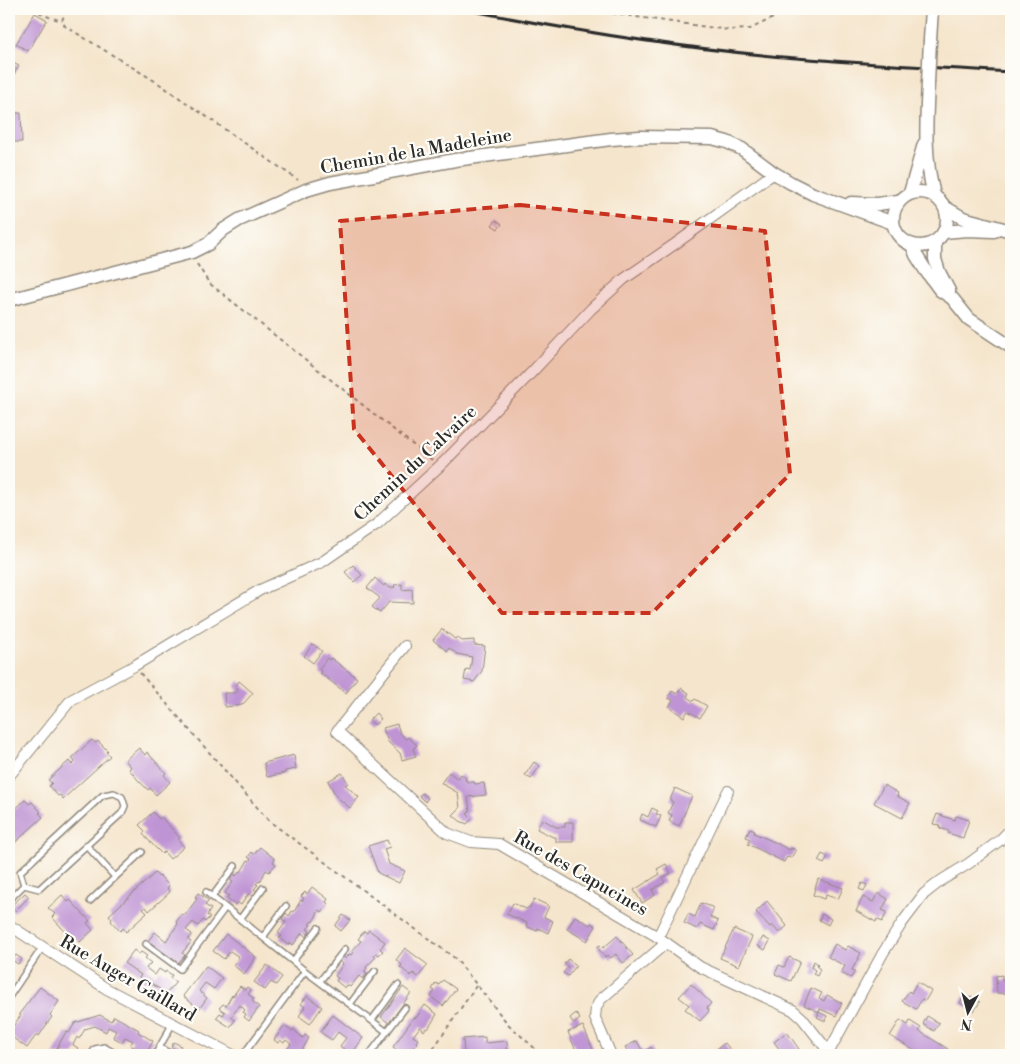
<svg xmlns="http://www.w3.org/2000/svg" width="1020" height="1064" viewBox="0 0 1020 1064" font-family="'Libre Bodoni',serif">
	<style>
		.building { fill: #bf94d4 }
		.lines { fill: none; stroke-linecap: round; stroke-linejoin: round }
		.service-casing { stroke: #90887c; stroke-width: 8 }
		.minor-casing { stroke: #90887c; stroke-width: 12 }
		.tertiary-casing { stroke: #90887c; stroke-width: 15 }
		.path { stroke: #90887c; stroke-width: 2; stroke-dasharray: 4 4; stroke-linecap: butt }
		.service { stroke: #fff; stroke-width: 5 }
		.minor { stroke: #fff; stroke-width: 10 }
		.tertiary { stroke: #fff; stroke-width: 12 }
		.rail { stroke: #2b2b2b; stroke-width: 3 }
		.tertiary-bridge-casing { stroke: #90887c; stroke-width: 15; stroke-linecap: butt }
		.tertiary-bridge { stroke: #fff; stroke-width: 12 }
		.marked { fill: #c8321e; fill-opacity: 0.2; stroke: #c8321e; stroke-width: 4; stroke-dasharray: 10 6; stroke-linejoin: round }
		.labels { text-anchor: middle; stroke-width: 4.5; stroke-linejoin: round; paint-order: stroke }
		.street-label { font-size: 18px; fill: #2b2b2b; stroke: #fdfcf7 }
	</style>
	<rect width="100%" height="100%" fill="#fdfcf7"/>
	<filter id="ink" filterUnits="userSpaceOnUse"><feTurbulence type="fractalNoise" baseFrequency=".02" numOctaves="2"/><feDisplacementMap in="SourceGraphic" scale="10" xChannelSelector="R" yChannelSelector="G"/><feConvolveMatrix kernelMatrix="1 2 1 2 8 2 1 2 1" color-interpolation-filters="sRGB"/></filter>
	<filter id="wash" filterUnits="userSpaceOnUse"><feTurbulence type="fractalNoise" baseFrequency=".0096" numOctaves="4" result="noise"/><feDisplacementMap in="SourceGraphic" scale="20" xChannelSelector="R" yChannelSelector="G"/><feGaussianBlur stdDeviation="1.12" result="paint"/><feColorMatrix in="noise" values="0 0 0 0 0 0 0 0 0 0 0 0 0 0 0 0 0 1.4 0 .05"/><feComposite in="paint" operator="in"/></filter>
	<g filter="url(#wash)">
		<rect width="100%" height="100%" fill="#f5e5cc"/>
		<g id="blocks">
			<g class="building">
				<polygon points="35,13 47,20 28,51 16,44"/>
				<polygon points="9,61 19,66 9,82"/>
				<polygon points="12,113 21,113 22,142 13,142"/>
				<polygon points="496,220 502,224 498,229 492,225"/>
				<polygon points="353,565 362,575 354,582 345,572"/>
				<polygon points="375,578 384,586 385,584 390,588 395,587 394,585 402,584 402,590 412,589 413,603 389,602 380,613 372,607 380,598 367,588"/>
				<polygon points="442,629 455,639 457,637 462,641 474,640 474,645 485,646 482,671 474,682 464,680 466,669 470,670 472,657 457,654 449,648 447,651 433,640"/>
				<polygon points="313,644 322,651 313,663 304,656"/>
				<polygon points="327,658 330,660 331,658 357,678 346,693 320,673 321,671 319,669"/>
				<polygon points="239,681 253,693 242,705 225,707 224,693 236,693 238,690 235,687"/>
				<polygon points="681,688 689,693 687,697 693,701 695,699 707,706 700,718 688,711 684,717 669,707 673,700 668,698 672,691 677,694"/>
				<polygon points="376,713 381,719 374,725 369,720"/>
				<polygon points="397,724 400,733 406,739 408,737 417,745 413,749 416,756 402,760 400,753 388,742 383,728"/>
				<polygon points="92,740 96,743 98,741 108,751 106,752 110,756 63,799 60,795 58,796 49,786 52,783 48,780 69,761 72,765 75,762 72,758"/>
				<polygon points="139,748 145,755 147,752 166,773 164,775 170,782 156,795 150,788 148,790 138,780 129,769 131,767 125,760"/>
				<polygon points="294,755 296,769 285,771 285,773 267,777 264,763"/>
				<polygon points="534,762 540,766 531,779 525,775"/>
				<polygon points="449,772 458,779 461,774 466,778 465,780 468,782 474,782 475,784 484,783 486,795 468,797 470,811 467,814 472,819 467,824 460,821 453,815 460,808 458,793 441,783"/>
				<polygon points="342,773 348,783 345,785 359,797 350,808 336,796 328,781"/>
				<polygon points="884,785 898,793 897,796 910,803 902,818 874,803"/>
				<polygon points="675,788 692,796 679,826 669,821 672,815 668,813 673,802 670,800"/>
				<polygon points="422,793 428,798 425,802 419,796"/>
				<polygon points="25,800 29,804 32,802 41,812 39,813 43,817 9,848 9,815"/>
				<polygon points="652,808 658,811 656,814 661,816 656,827 640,820 642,814 648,817"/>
				<polygon points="153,812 159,819 161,817 180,838 178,840 184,847 170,859 164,852 162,854 152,844 143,834 145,831 139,825"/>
				<polygon points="937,814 955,820 956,816 969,820 963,838 948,833 949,831 939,828 940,825 933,824"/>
				<polygon points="542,819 556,827 565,827 565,822 573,822 573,842 556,842 556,837 553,837 537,829"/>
				<polygon points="750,828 755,830 754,833 772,841 790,850 791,848 796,850 791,858 787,857 784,862 748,844 750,839 746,837"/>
				<polygon points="387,840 390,847 384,849 389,864 405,871 399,883 378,873 368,846"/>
				<polygon points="260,847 275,859 273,862 276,864 269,872 266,870 260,882 259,881 256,884 258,885 254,889 257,891 253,896 249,893 241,905 237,902 235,905 226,898 229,896 225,893 233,882 229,879 233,873 236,876 240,871 241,872 248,860 249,861 251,859 248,857 252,852 254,854"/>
				<polygon points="822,854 828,857 824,864 818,861"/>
				<polygon points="666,864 671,873 662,878 665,882 652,890 655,895 642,903 634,890 660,874 657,869"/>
				<polygon points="155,873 159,877 160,876 169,886 167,888 170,892 149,911 146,907 143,909 147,913 126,932 123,928 120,931 111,921 112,919 109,915"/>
				<polygon points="818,879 843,888 838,899 826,895 824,899 813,895"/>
				<polygon points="862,883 867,885 864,891 859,889"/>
				<polygon points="312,887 328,899 326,902 328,904 322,912 319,910 313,922 312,921 309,924 311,925 307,929 310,931 306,937 302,933 293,945 290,942 288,945 279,938 282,936 278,933 286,922 282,919 286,913 289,916 292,911 294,912 301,900 302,901 304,899 301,896 305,892 307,894"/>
				<polygon points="25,893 29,897 14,912 10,907"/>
				<polygon points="198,893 209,901 205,905 211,909 207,915 210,917 205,922 203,920 198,926 193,922 186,930 192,934 188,940 191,942 182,953 185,955 178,963 148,941 155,932 166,941 178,924 176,922 182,914 185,915 197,899 195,897"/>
				<polygon points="878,893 888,899 882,910 887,912 882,922 877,919 876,922 856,911 863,897 873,902"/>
				<polygon points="62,895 68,902 70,900 90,921 87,923 93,930 80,942 73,935 71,938 52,917 55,914 48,908"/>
				<polygon points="534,899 549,906 544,917 553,921 548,933 538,928 537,931 526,926 527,923 507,914 513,903 526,909 530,907"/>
				<polygon points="767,901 787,926 779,933 772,925 770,927 756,912"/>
				<polygon points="701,903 714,908 710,917 718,921 714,930 700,924 697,929 684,923 688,914 695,917"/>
				<polygon points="822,914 831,919 828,925 819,920"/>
				<polygon points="343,915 350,920 341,931 335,926"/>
				<polygon points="575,916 590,925 591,923 596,926 587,941 567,929"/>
				<polygon points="734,929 752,937 739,966 720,958"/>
				<polygon points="369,930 385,942 380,949 383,951 379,955 376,953 374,955 376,957 366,967 367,968 364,972 367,974 363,979 359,976 350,987 347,985 345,988 336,981 338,978 335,976 343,964 339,961 343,956 346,959 349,954 351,955 353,952 352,951 361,941 358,939 364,931 367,933"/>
				<polygon points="226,934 256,957 244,974 233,965 239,957 230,951 224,959 213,951"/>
				<polygon points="617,936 633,955 623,963 616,954 611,958 608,955 605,957 597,947 600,945 603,948"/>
				<polygon points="763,937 770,941 765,950 758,946"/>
				<polygon points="835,944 845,950 848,946 861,953 852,970 855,971 851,978 841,973 845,966 828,957"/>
				<polygon points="405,948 428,965 418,977 413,973 411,976 400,967 402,965 396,960"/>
				<polygon points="134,950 139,954 141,952 147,956 145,958 151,963 146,968 155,975 159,969 165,973 166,971 172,975 170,978 176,982 166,994 150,982 148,984 139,978 141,975 124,963"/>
				<polygon points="16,955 22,959 18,964 12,960"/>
				<polygon points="789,957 800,962 791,981 775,974 779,965 784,967"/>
				<polygon points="568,959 576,966 568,976 563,973 568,967 564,964"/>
				<polygon points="814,961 818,964 816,966 820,969 817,976 813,974 815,970 811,967"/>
				<polygon points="267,965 282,977 276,985 271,982 265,990 254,982"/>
				<polygon points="206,966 222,978 214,989 205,983 199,991 207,998 199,1009 183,996"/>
				<polygon points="1002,975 1002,980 1011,979 1011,994 997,993 996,976"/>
				<polygon points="443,980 456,989 443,1006 431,997 435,991 432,989 436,983 439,985"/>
				<polygon points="917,982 931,991 925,1001 922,999 916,1009 902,1001 909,991 911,993"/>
				<polygon points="691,984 711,1003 707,1008 709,1011 700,1021 685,1009 689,1005 679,997"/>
				<polygon points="240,986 245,990 247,987 251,990 248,994 254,999 252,1001 259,1007 249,1021 244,1017 246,1014 243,1012 245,1010 240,1005 231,1017 235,1020 230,1027 216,1018 220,1013 223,1015 225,1012 219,1008 223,1004 226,1006 232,995 233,996"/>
				<polygon points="40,987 59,1001 50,1015 52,1017 49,1021 39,1036 37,1034 27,1048 9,1035 9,1032 21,1015 19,1014"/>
				<polygon points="403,987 411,993 389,1023 381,1017"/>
				<polygon points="811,988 822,993 819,998 824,1001 827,995 842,1003 836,1016 820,1009 819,1012 804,1005"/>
				<polygon points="307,996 322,1007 310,1024 299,1016 305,1007 301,1004"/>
				<polygon points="964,996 969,999 971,996 980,1002 974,1011 960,1003"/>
				<polygon points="425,1005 437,1014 428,1029 426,1028 424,1031 420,1027 413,1036 418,1039 416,1042 418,1043 404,1055 393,1047 414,1017 416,1018"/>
				<polygon points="819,1012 827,1016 825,1021 817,1017"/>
				<polygon points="576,1013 580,1019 574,1024 570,1018"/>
				<polygon points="100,1015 111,1021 114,1016 139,1030 138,1032 153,1041 146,1054 130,1045 133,1041 125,1037 122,1042 113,1037 116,1031 108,1027 106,1032 95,1026 85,1029 79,1039 77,1037 73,1045 78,1048 74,1055 53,1055 66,1032 69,1033 75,1023"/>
				<polygon points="333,1015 363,1038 351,1055 340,1046 346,1038 338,1032 332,1040 320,1032"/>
				<polygon points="927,1016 939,1023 934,1031 923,1024"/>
				<polygon points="900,1020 908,1025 910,1021 921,1028 919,1031 948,1049 945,1055 922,1055 890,1036"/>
				<polygon points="284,1026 292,1031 293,1029 303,1038 305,1035 309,1038 299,1055 276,1055 279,1052 283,1055 291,1044 286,1040 284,1043 280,1040 278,1043 274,1040"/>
				<polygon points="583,1026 595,1054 591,1055 578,1055 568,1032"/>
				<polygon points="787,1032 799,1049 789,1055 784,1055 774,1042"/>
				<polygon points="485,1037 485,1043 507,1041 508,1055 464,1054 463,1039"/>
				<polygon points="637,1041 643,1052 651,1047 655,1055 630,1055 625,1047"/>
				<polygon points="174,1042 181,1046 178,1051 171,1047"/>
				<polygon points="725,1043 732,1052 734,1055 717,1055 714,1051"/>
			</g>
		</g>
	</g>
	<g filter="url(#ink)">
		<use href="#blocks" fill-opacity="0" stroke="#90887c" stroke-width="1"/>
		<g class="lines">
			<g class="service-casing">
				<g id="service">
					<polygon points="114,793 122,797 125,806 122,813 39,889 24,885 20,872 103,795"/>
					<polyline points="87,846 115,877"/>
					<polyline points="206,892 305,971 387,1032"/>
					<polyline points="212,897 235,866"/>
					<polyline points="9,900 24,885"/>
					<polyline points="90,901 142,852"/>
					<polyline points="240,919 263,888"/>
					<polyline points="263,937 286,906"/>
					<polyline points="146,944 180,969 225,908"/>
					<polyline points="293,961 318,928"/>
					<polyline points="320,981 345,949"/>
					<polyline points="9,997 42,948"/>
					<polyline points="350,1004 375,971"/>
					<polyline points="372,1020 398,985"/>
					<polyline points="160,1048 173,1055"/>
					<polyline points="91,1055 95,1049 104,1047 118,1055"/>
					<polyline points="155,1055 173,1023"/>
					<polyline points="243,1055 305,971"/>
					<polyline points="369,1055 405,1008"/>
				</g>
			</g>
			<g class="minor-casing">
				<g id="minor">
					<polyline points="405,646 337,731 447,833 471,842 499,844 658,937 700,967 793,1010 802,1018 829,1052"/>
					<polyline points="9,776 71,700 134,666 260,590 322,562 377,524 444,462 532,372 591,309 624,279 675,244 774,173"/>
					<polyline points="9,925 107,989 233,1055"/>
					<polyline points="658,937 728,791"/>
					<polyline points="611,1055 595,1018 596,1008 600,1000 666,943"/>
					<polyline points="827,1055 883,953 902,923 924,894 942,880 968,864 999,841 1011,829"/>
				</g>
			</g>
			<g class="tertiary-casing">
				<g id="tertiary">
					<polyline points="930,40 932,9"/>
					<path d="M928 83C926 122 924 157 934 195"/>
					<circle cx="920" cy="219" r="27"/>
					<polyline points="910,193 924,144"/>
					<polyline points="851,203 878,204 898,201"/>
					<polyline points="946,208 963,218 1011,231"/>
					<polyline points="944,232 967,230 994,231"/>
					<polyline points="935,242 935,259 939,272 949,291"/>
					<polyline points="912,245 916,255 926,271 940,290 952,298 969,319 1011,347"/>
					<polyline points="9,300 192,252 208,244 223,230 239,220 306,190 330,183 455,160 611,139 640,137 712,138 727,142 742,149 774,173 791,183 813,194 893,223"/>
				</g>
			</g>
			<g class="path">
				<polyline points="32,9 49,17 62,21"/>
				<polyline points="66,9 62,21 65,26 158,83 298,180"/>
				<polyline points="581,9 728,30 750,29 792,9"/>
				<polyline points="197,264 209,283 432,460"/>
				<polyline points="140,673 269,821 456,959 508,1024 542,1055"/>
				<polyline points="429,1055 476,986"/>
			</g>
			<use href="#service" class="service"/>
			<use href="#minor" class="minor"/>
			<use href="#tertiary" class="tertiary"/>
			<path class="rail" d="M463 9C573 31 684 49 796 58 868 64 939 68 1011 72"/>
			<g class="tertiary-bridge-casing">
				<polyline id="tertiary-bridge" points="928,83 930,40"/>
			</g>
			<use href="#tertiary-bridge" class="tertiary-bridge"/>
		</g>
	</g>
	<path class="marked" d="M520 205 765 231 790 474 652 613H502L354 429 340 221Z"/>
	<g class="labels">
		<g class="street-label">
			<text transform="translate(416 151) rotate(-10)" y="6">Chemin de la Madeleine</text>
			<text transform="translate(415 463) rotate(-43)" y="6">Chemin du Calvaire</text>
			<text transform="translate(581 873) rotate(30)" y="6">Rue des Capucines</text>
			<text transform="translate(128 978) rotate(30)" y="6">Rue Auger Gaillard</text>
		</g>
	</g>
	<rect width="1020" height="1064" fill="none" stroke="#fdfcf7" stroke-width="30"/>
	<g transform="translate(968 1012) rotate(187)" stroke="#fdfcf7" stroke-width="4" paint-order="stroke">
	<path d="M0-4L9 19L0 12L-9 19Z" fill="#2b2b2b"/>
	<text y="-8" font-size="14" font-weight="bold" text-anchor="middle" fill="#2b2b2b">N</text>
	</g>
</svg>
